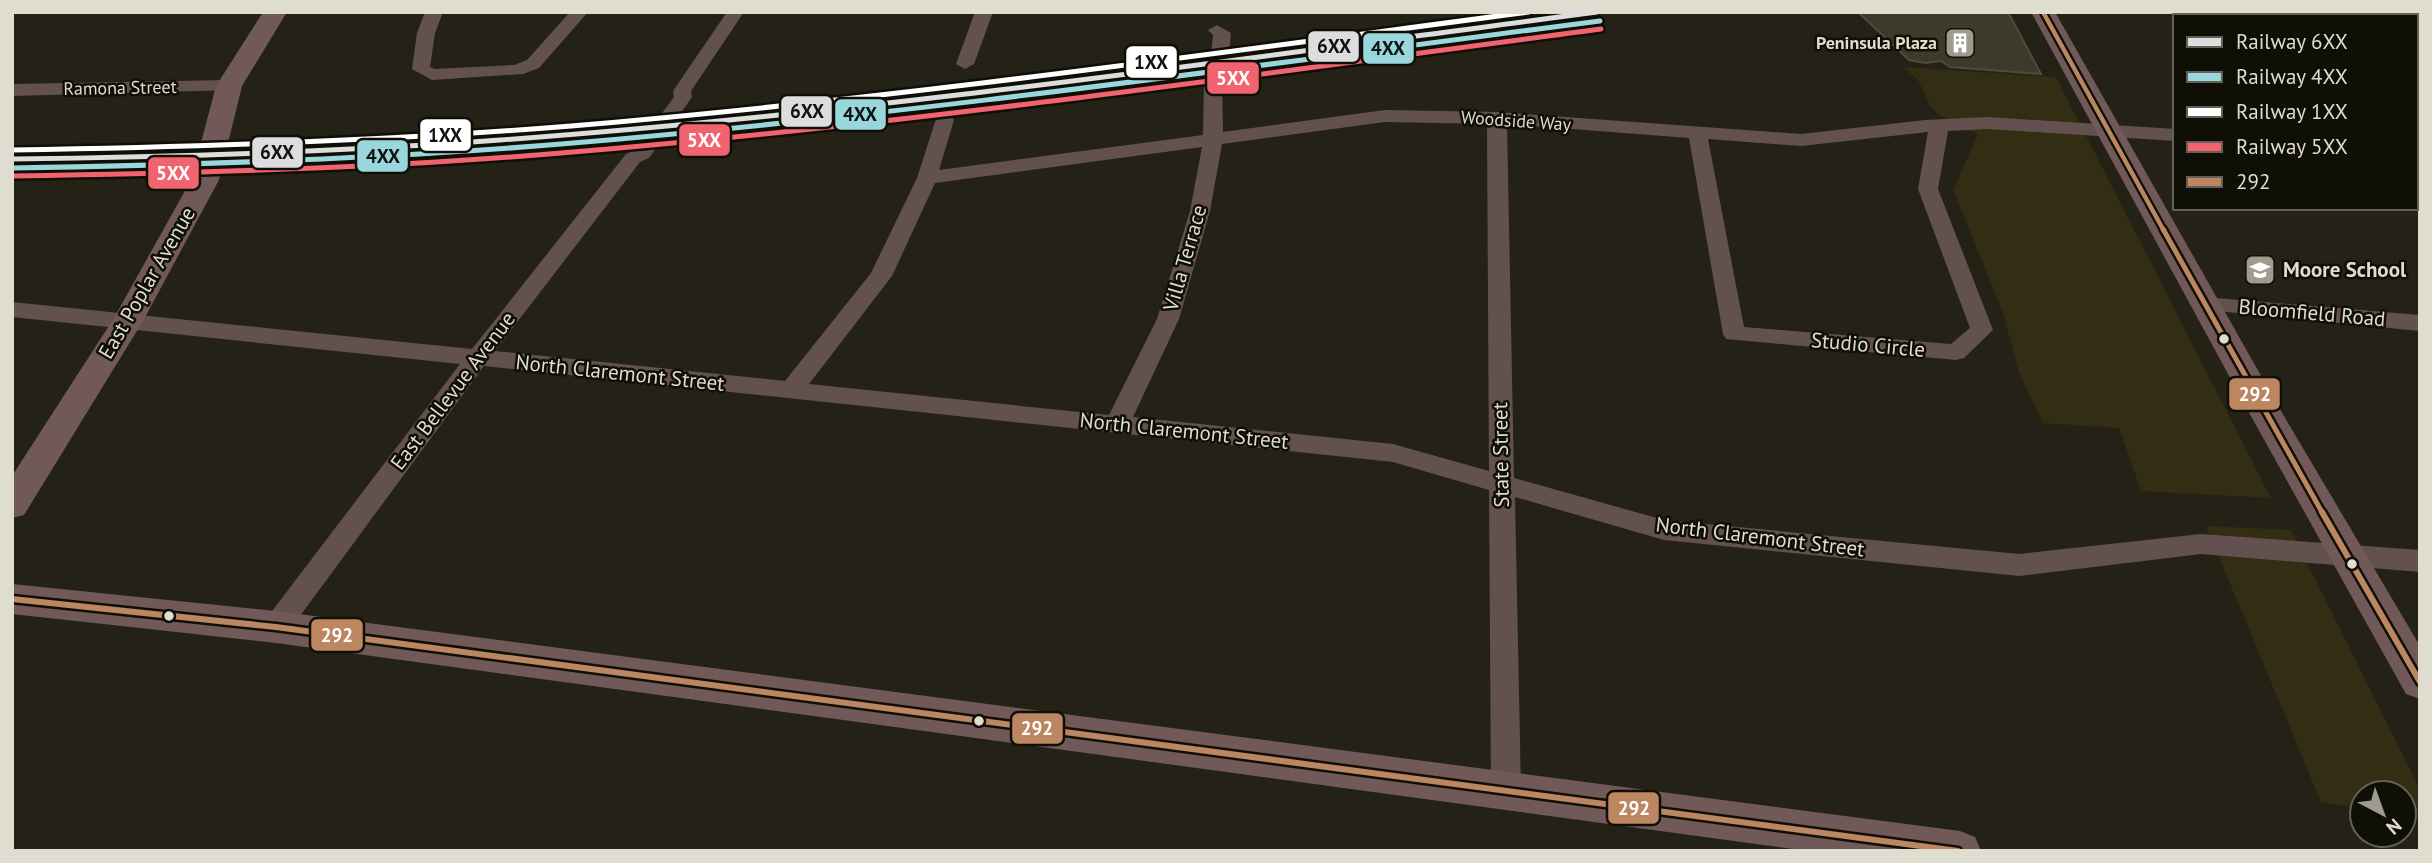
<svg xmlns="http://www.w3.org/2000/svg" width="2432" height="863" viewBox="0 0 2432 863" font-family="'PT Sans',sans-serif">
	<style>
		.built { fill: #322d13 }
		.building { fill: #3d3a2a; stroke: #4d4c42; stroke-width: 2 }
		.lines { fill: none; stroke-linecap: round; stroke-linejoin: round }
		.street { fill: #63514f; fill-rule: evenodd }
		.secondary { fill: #705958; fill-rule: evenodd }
		.bus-1-far2-casing { stroke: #100f06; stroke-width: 9 }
		.bus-1-far1-casing { stroke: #100f06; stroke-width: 10 }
		.bus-1-casing { stroke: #100f06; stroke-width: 11 }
		.bus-1-far2 { stroke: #bb8660; stroke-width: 4.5 }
		.bus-1-far1 { stroke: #bb8660; stroke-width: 5 }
		.bus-1 { stroke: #bb8660; stroke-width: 6 }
		.rail-1-casing { stroke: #100f06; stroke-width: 10 }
		.rail-2-casing { stroke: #100f06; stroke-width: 10 }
		.rail-3-casing { stroke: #100f06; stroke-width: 10 }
		.rail-4-casing { stroke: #100f06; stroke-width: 10 }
		.rail-1 { stroke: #dcddde; stroke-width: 5 }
		.rail-2 { stroke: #99d7dc; stroke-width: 5 }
		.rail-3 { stroke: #fff; stroke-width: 5 }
		.rail-4 { stroke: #f0636f; stroke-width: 5 }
		.bus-dot { fill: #dfddd0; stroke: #100f06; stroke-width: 2.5 }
		.labels { text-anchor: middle; stroke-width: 5; stroke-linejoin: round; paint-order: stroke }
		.far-poi-label { font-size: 18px; font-weight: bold; fill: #dfddd0; stroke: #100f06; text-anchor: end }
		.far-street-label { font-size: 18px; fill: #dfddd0; stroke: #100f06 }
		.street-label { font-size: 21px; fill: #dfddd0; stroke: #100f06 }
		.poi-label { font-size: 21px; font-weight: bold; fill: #dfddd0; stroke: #100f06; text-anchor: start }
		.line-badge { stroke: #100f06; stroke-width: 2.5 }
		.badge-label { font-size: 19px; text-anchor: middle; font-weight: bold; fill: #fff }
		.pale-badge-label { font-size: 19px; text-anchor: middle; font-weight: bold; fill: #111 }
	</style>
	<rect width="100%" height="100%" fill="#242217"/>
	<g class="built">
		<polygon points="1903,67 2056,77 2271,498 2141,491 2119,428 2043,423 2019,372 2002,310 1953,190 1978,134 1939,115 1930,106 1918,80"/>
		<polygon points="2206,526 2291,530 2420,790 2420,818 2404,815 2404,793 2362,793 2362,808 2321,802"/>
	</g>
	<polygon class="building" points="1858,12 2008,12 2041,74 1950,67 1941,61 1925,63 1909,60"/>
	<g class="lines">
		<g class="street">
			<polygon points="425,12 443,12 435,33 430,67 435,69 514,65 527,60 570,12 588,12 539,68 523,74 432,80 412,69 417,33"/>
			<path d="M727 12H744L691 91 692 97 649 158 640 162 495 351 785 381 871 273 917 178 937 116H951L954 120 939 170 1203 135 1204 80 1209 74 1213 35 1208 30 1217 25 1231 33 1227 76 1222 82 1223 132 1385 110 1497 112 1801 134 1925 120 1987 117 2175 129V141L1987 129 1948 131 1938 189 1993 330 1964 358 1956 360 1726 339 1723 334 1689 138 1507 124 1514 478 1664 520 2019 554 2201 534 2420 550V572L2201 554 2019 576 1664 540 1515 497 1521 792 1517 802 1506 806 1495 802 1491 792 1489 490 1393 462 484 366 286 635 276 639 266 635 262 627 266 619 460 364 12 317V302L472 349 626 154 635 150 674 97 673 91ZM1385 122 1487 124 1489 471 1393 444 1133 417 1179 319 1210 211 1222 144ZM1928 132 1918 189 1970 328 1951 344 1744 327 1708 139 1801 146ZM1202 147 1190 211 1157 319 1109 415 809 384 892 276 935 183Z"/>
			<polygon points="975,12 993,12 974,64 965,69 956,64"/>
			<polygon points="2238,12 2304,12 2306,16 2240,16"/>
			<rect x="2416" y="19" width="4" height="10"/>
			<polygon points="229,80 236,82 238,86 236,90 12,96 12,84"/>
			<polygon points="2416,147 2420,148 2420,160 2416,159"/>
			<polygon points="2204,297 2420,315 2420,331 2196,309 2193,304 2196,299"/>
		</g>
		<g class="secondary">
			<polygon points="263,12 287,12 242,86 219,180 143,321 24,515 12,518 12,476 114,318 191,180 216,86"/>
			<polygon points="2031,12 2055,12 2281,411 2420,646 2420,699 2406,694 2252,418"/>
			<polygon points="12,584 276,611 1960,831 1975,837 1981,851 1808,851 276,643 12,614"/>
		</g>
		<g class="bus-1-far2-casing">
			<polyline id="bus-1-far2" points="2043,12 2164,231"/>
		</g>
		<g class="bus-1-far1-casing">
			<polyline id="bus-1-far1" points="2163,229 2323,514"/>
		</g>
		<g class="bus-1-casing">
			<g id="bus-1">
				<polyline points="2322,512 2420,682"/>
				<polyline points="12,599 276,627 1958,851"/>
			</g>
		</g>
		<use href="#bus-1-far2" class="bus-1-far2"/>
		<use href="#bus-1-far1" class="bus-1-far1"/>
		<use href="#bus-1" class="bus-1"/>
		<g class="rail-1-casing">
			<path id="rail-1" d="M12 159C175 157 337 152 500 140 867 113 1232 60 1597 12"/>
		</g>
		<g class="rail-2-casing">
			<path id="rail-2" d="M12 168C199 165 386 159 573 143 916 114 1258 65 1600 21"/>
		</g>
		<g class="rail-3-casing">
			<path id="rail-3" d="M12 150C198 147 385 141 571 126 891 99 1210 54 1529 12"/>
		</g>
		<g class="rail-4-casing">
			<path id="rail-4" d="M12 176C199 173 387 168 573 152 917 123 1259 74 1601 29"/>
		</g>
		<use href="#rail-1" class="rail-1"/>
		<use href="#rail-2" class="rail-2"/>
		<use href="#rail-3" class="rail-3"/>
		<use href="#rail-4" class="rail-4"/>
	</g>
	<defs>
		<g id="building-square" transform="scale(1.575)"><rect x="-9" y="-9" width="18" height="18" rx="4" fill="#9e9c8f" stroke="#100f06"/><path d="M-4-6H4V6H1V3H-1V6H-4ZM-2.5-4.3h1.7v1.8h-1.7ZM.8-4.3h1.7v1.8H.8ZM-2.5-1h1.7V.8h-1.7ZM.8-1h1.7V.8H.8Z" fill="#fff"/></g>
		<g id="school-square" transform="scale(1.575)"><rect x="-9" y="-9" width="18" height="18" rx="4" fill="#9e9c8f" stroke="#100f06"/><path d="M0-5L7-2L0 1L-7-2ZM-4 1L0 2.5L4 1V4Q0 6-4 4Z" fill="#fff"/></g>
	</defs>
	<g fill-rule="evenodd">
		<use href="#building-square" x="1960" y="43"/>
		<use href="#school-square" x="2260" y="270"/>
	</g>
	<g class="bus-dot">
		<circle cx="2224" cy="339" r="6"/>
		<circle cx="2352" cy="564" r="6"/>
		<circle cx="169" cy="616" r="6"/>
		<circle cx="979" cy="721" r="6"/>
	</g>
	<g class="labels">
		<g class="far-poi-label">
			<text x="1937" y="49">Peninsula Plaza</text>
		</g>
		<g class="far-street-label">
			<text transform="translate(120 88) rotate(-1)" y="6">Ramona Street</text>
			<text transform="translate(1516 121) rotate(4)" y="6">Woodside Way</text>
		</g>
		<g class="street-label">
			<text transform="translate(1185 258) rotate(-74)" y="7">Villa Terrace</text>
			<text transform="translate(147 283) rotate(-60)" y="7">East Poplar Avenue</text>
			<text transform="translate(2312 313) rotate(5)" y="7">Bloomfield Road</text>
			<text transform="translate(1868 345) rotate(5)" y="7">Studio Circle</text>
			<text transform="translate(620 373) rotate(6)" y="7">North Claremont Street</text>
			<text transform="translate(453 391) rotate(-53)" y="7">East Bellevue Avenue</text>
			<text transform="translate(1184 431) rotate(6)" y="7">North Claremont Street</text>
			<text transform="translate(1501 455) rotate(-91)" y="7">State Street</text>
			<text transform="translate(1760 537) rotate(7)" y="7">North Claremont Street</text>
		</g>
		<g class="poi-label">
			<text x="2283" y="277">Moore School</text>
		</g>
	</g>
	<g class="line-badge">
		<rect x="1307" y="30" width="53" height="33" rx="7" fill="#dcddde"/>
		<rect x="1362" y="32" width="53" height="33" rx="7" fill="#99d7dc"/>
		<rect x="1125" y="45" width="53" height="34" rx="7" fill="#fff"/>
		<rect x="1206" y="61" width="54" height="34" rx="7" fill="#f0636f"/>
		<rect x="780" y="95" width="53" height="33" rx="7" fill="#dcddde"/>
		<rect x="834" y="98" width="53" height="33" rx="7" fill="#99d7dc"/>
		<rect x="419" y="118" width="53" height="34" rx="7" fill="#fff"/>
		<rect x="678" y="123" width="53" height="34" rx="7" fill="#f0636f"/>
		<rect x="251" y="136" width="53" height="33" rx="7" fill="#dcddde"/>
		<rect x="356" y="139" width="53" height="34" rx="7" fill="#99d7dc"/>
		<rect x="147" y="156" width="53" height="34" rx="7" fill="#f0636f"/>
		<rect x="2228" y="377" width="53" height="34" rx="7" fill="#bb8660"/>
		<rect x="310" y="618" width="54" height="34" rx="7" fill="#bb8660"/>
		<rect x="1011" y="712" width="53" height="33" rx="7" fill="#bb8660"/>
		<rect x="1607" y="791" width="53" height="34" rx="7" fill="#bb8660"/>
	</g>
	<g class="badge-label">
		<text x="1233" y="85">5XX</text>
		<text x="704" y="147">5XX</text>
		<text x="173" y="180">5XX</text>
		<text x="2255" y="401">292</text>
		<text x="337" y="642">292</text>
		<text x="1037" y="735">292</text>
		<text x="1634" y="815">292</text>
	</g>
	<g class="pale-badge-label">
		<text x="1334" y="53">6XX</text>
		<text x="1388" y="55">4XX</text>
		<text x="1151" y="69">1XX</text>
		<text x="807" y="118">6XX</text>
		<text x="860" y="121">4XX</text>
		<text x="445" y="142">1XX</text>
		<text x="277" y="159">6XX</text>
		<text x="383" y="163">4XX</text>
	</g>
	<rect width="2432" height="863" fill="none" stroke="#dfddd0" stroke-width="28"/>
	<rect x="2173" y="14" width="245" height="196" fill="#100f06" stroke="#636157" stroke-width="2"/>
	<rect x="2187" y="37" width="35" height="10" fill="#dcddde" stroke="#636157" stroke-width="2"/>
	<text x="2236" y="49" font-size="21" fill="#dfddd0">Railway 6XX</text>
	<rect x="2187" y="72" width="35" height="10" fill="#99d7dc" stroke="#636157" stroke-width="2"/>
	<text x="2236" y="84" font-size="21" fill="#dfddd0">Railway 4XX</text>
	<rect x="2187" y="107" width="35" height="10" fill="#ffffff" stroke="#636157" stroke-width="2"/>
	<text x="2236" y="119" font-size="21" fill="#dfddd0">Railway 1XX</text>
	<rect x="2187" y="142" width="35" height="10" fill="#f0636f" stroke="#636157" stroke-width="2"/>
	<text x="2236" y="154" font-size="21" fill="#dfddd0">Railway 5XX</text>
	<rect x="2187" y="177" width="35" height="10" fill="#bb8660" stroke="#636157" stroke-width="2"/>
	<text x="2236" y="189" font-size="21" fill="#dfddd0">292</text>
	<g transform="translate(2383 814) rotate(139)"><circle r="33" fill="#100f06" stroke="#636157" stroke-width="2"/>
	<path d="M0-5L12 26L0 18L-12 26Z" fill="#9e9c8f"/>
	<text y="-10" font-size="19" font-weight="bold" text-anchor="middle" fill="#dfddd0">N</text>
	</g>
</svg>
